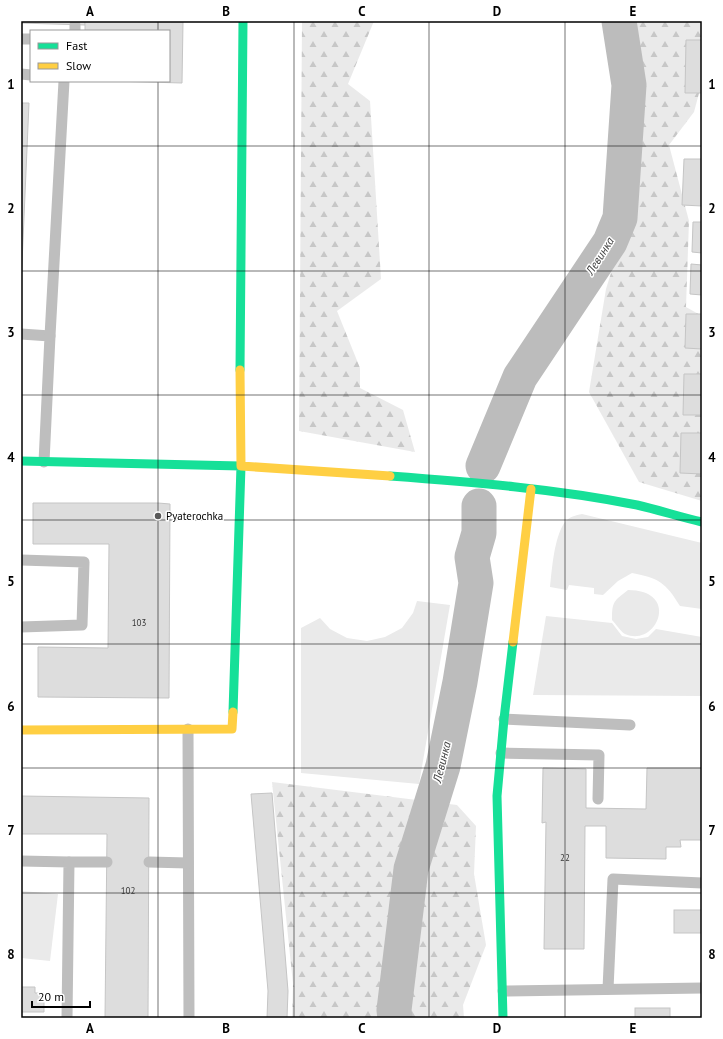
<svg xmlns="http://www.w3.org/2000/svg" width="723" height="1039" viewBox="0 0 723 1039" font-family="'PT Sans',sans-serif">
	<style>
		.green { fill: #eaeaea }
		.forest { fill: url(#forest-firs) }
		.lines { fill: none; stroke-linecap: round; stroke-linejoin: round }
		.river { stroke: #bcbcbc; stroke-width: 35 }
		.building { fill: #ddd; stroke: #c5c5c5 }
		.lane { stroke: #bebebe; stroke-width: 11 }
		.fast { stroke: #16e098; stroke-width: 9 }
		.slow { stroke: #ffcf43; stroke-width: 9 }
		.grid { fill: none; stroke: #000; stroke-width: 1; stroke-opacity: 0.55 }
		.poi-dot { fill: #595959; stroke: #fff; stroke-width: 1.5 }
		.labels { text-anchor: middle; stroke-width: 3; stroke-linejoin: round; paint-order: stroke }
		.number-label { font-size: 9px; fill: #373737 }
		.poi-label { font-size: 11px; fill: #000; stroke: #fff; text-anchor: start }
		.water-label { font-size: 12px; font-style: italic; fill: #414141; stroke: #fff }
		.neatline { fill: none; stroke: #000; stroke-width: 1.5 }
		.grid-label { font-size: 13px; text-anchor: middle; font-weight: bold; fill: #000 }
	</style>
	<defs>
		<pattern id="forest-firs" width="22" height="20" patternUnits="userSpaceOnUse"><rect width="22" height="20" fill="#eaeaea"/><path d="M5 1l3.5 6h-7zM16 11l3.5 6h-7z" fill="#c7c7c7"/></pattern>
	</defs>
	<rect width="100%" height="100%" fill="#fff"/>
	<g class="green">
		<path d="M582 514 702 543V609L680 606C666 583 659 578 632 573L618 581 603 595 594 594V588L569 585 567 590 550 587C552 569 554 537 565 522 569 517 576 515 582 514Z"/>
		<path d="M628 590C681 590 657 648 625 634 621 632 616 624 612 620 612 601 614 601 628 590Z"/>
		<polygon points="417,601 450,605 419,784 301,773 301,628 320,618 330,629 347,638 367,641 385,637 402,628 413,613"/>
		<polygon points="546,616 612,623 622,636 636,639 648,637 656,629 702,637 702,696 533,695"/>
		<polygon points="21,891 58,894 50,961 21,958"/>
	</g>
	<g class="forest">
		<polygon points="302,21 374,21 348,84 370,101 381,279 337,311 360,368 360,388 403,410 415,452 299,431"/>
		<polygon points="628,21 702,21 702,82 694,112 669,145 689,221 686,307 702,316 702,501 639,482 589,392 606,289 628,218 638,83"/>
		<polygon points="272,782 457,805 476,826 474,874 486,945 463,1005 464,1018 292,1018 293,984"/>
	</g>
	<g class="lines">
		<g class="river">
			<polyline points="483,466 520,377 610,242 620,218 629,85 619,21"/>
			<polyline points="395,1018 394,1010 411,869 443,766 460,682 476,583 472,557 479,533 479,506"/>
		</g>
	</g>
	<g class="building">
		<polygon points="21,21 85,21 85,25 21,23"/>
		<polygon points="85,21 183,22 182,83 113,81 169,81 169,31 85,31"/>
		<polygon points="686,40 702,40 702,93 685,93"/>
		<polygon points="21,103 29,103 21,286"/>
		<polygon points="684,159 702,159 702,206 682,205"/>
		<polygon points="693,222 702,222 702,253 692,252"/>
		<polygon points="691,264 702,265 702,295 690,294"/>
		<polygon points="686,314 702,314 702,349 685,348"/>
		<polygon points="684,374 702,374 702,415 683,415"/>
		<polygon points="681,433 702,433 702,474 680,473"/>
		<polygon points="33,503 158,503 170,504 169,698 38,697 38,647 108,648 109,544 33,544"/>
		<polygon points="543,768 586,769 586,808 646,809 647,768 702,768 702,840 680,840 681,847 666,847 666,859 606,858 606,826 585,826 584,949 544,949 546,822 542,823"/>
		<polygon points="272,793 288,991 287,1018 267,1018 268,991 251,794"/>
		<polygon points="21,796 149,798 148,1018 105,1018 107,834 21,834"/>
		<rect x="674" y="910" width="28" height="23"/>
		<polygon points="21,987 35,987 35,993 44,993 44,1012 21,1012"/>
		<rect x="635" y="1008" width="35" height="10"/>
	</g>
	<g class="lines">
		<g class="lane">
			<polyline points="75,31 75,25"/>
			<polyline points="21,39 31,39"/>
			<polyline points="21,74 31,75"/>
			<polyline points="21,334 50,336 44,462"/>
			<polyline points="50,336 64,81"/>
			<polyline points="21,560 84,562 82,625 21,627"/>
			<polyline points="504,719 630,725"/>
			<polyline points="188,729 189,1018"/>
			<polyline points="501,753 599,755 598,799"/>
			<polyline points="21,861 69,862 67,1018"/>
			<polyline points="69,862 107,862"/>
			<polyline points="149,862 188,863"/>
			<polyline points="608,989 613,879 702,883"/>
			<polyline points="503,991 702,988"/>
		</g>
		<g class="fast">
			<polyline points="240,370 243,21"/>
			<polyline points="21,461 241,466 233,712"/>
			<path d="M390 476C472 482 556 489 637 505 659 510 680 517 702 522"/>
			<polyline points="503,1018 497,796 504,719 513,642"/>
		</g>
		<g class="slow">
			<polyline points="240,370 241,466 390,476"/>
			<polyline points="513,642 531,489"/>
			<polyline points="21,730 232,729 233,712"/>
		</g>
	</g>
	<path class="grid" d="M158 21V31M294 21V1018M429 21V1018M565 21V1018M158 81V1018M21 146H702M21 271H702M21 395H702M21 520H702M21 644H702M21 768H702M21 893H702"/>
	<circle class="poi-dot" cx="158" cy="516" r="4"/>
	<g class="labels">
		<g class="number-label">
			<text x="139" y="626">103</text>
			<text x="565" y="861">22</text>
			<text x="128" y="894">102</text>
		</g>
		<g class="poi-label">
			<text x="166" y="520">Pyaterochka</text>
		</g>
		<g class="water-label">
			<text transform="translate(600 256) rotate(-58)" y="4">Левинка</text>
			<text transform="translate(442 762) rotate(-76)" y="4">Левинка</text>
		</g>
	</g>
	<rect width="723" height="1039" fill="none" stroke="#ffffff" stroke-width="44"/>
	<rect x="30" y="30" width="140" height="52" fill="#ffffff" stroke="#999999"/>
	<rect x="38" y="43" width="20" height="6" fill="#16e098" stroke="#999999"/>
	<text x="66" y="50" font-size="12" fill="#000000">Fast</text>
	<rect x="38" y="63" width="20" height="6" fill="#ffcf43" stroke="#999999"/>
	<text x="66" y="70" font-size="12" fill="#000000">Slow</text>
	<path d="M32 1001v6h58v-6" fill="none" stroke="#000000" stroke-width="2"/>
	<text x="38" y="1001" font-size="12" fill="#000000" stroke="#ffffff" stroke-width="3" paint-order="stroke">20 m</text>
	<rect x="22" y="22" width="679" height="995" class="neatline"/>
	<g class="grid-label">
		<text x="90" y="16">A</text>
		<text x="226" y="16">B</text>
		<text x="362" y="16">C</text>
		<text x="497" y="16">D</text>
		<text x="633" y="16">E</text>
		<text x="11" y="89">1</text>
		<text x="712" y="89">1</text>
		<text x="11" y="213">2</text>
		<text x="712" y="213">2</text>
		<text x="11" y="337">3</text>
		<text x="712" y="337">3</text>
		<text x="11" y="462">4</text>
		<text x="712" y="462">4</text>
		<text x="11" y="586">5</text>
		<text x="712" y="586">5</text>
		<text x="11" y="711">6</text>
		<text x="712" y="711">6</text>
		<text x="11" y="835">7</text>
		<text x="712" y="835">7</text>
		<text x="11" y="959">8</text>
		<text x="712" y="959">8</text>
		<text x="90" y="1033">A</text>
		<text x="226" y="1033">B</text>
		<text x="362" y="1033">C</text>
		<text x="497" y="1033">D</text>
		<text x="633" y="1033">E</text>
	</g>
</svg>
